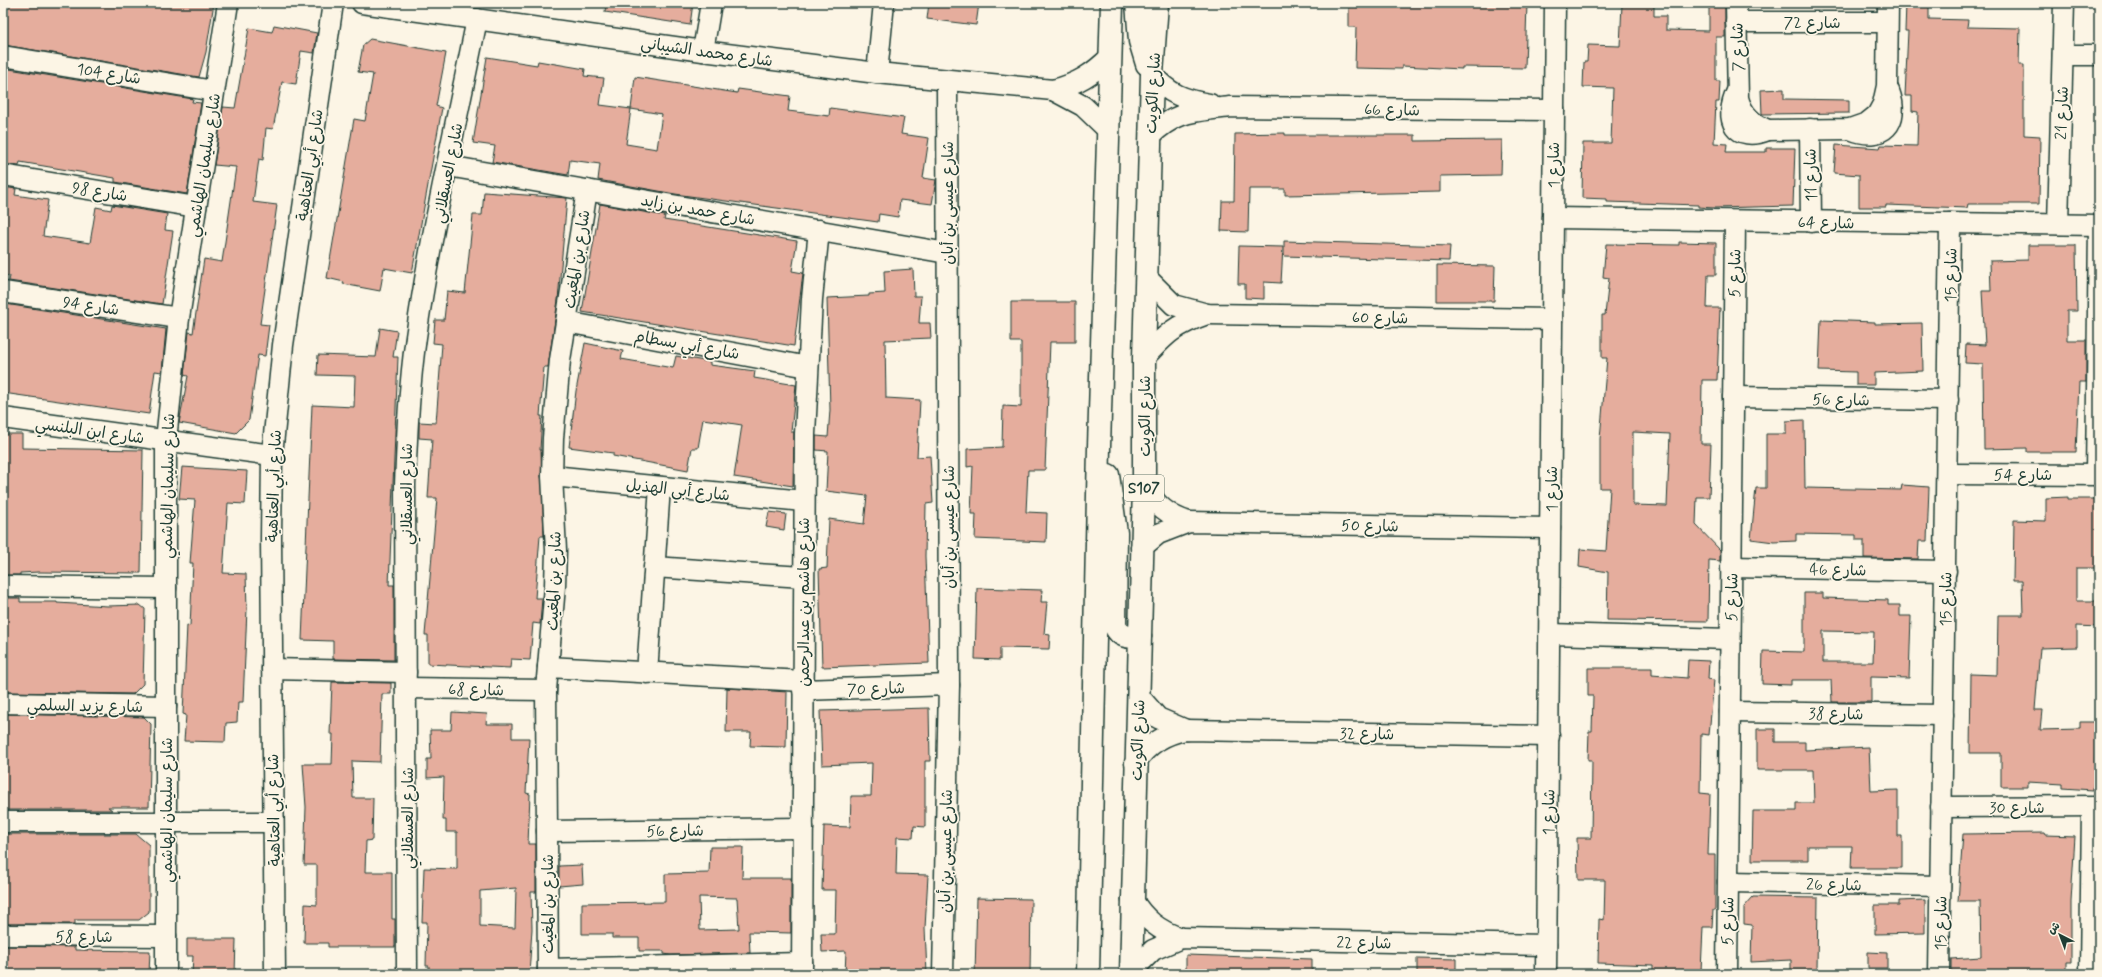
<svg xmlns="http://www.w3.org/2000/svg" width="2102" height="977" viewBox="0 0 2102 977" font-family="Mynerve,'Playpen Sans Arabic',sans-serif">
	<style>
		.building { fill: #e5ad9d; stroke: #1f3d34; fill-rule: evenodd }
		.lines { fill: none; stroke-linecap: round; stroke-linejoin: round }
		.minor-casing { stroke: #1f3d34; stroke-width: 23 }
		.primary-casing { stroke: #1f3d34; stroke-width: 25 }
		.minor { stroke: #fcf5e5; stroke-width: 20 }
		.primary { stroke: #fcf5e5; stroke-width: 22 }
		.labels { text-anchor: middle; stroke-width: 3.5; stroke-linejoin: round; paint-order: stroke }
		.shield { fill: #fcf5e5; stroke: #617469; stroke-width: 1 }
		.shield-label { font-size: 15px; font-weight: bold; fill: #1f3d34 }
		.street-label { font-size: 16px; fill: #1f3d34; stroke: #fcf5e5 }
	</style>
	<rect width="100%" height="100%" fill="#fcf5e5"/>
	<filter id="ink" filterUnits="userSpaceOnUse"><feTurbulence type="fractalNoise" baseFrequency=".025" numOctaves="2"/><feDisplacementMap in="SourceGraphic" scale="8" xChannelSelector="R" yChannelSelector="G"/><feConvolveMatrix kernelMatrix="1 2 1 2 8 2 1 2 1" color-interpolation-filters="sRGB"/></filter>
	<g filter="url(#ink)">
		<g class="building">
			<polygon points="3,3 214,3 206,52 199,77 3,45"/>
			<polygon points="606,3 693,3 690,25 605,12"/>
			<polygon points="929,3 979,3 976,25 927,19"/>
			<polygon points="1349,3 1410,4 1410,3 1527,3 1525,68 1462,67 1462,69 1402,66 1402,69 1355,68 1356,27 1349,27"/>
			<polygon points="1906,3 1929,3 1929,19 1968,20 1967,27 2020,28 2019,65 2024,65 2024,135 2040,136 2039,204 1968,204 1967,208 1886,205 1886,207 1859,207 1859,175 1834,173 1836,145 1880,148 1881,145 1917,146 1918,112 1912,111 1912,96 1905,96 1908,31 1905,31"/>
			<polygon points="1622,4 1654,5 1654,16 1666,16 1666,30 1709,31 1709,6 1725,5 1725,37 1716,37 1716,81 1720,81 1719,102 1716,102 1714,143 1727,144 1726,152 1766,152 1766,148 1795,148 1793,206 1715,208 1698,207 1698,205 1607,202 1607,199 1582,198 1583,143 1611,143 1613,88 1583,87 1584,62 1587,62 1588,45 1620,46"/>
			<polygon points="274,25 317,33 314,53 301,51 296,84 282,82 273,129 266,128 263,160 259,159 253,202 277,205 260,324 269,325 265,356 258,355 249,420 236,433 179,423 188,376 184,375 189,332 193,333 204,259 222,262 236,167 214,165 223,107 235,108 249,28 272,32"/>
			<polygon points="370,39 446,53 436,106 442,108 412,273 384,268 380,291 343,284 344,282 327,278 354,119 365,121 373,74 358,72 363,45"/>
			<path d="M487 57 537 65 538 61 585 69 584 76 604 78 600 105 631 109 635 77 737 93 738 89 790 96 788 111 829 116 830 108 904 118 901 134 929 138 923 178 936 180 932 204 900 200 898 217 879 214 878 222 675 194 598 180 600 164 570 160 568 175 492 162 495 146 473 143ZM631 109 662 114 657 149 626 144Z"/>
			<polygon points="3,68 193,99 192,102 201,103 187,194 115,182 115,178 20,162 19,166 3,164"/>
			<polygon points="1784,89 1784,99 1849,100 1849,113 1762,114 1761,90"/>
			<polygon points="1285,133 1285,135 1415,135 1415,141 1502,140 1501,175 1440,176 1440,192 1285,195 1285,189 1249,189 1248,232 1221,231 1222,201 1234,201 1235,134"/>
			<polygon points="3,187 16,189 15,195 48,200 43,236 90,243 96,207 111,210 112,205 167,214 165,230 173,231 162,304 9,281 10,276 3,275"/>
			<polygon points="484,192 567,198 558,300 548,367 544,367 540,416 542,416 540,450 541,450 544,536 540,536 535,598 542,598 540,624 533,623 530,660 511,659 510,668 428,664 428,635 425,635 437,498 428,498 432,439 419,438 419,422 436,423 442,344 433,343 435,320 444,320 447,291 465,293 473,215 482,215"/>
			<polygon points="600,204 665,216 664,220 797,241 792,271 803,273 794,346 582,312"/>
			<polygon points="1284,241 1450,246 1449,261 1284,256"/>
			<path d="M1679 242 1716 243V275H1708L1707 308H1720L1717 380H1702L1701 444H1711L1709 497H1697L1696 525 1720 550V561L1709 560 1708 621 1607 620 1608 572 1579 567 1580 549 1606 551 1610 488H1600V439L1607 358H1602V315H1605L1609 278 1603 277 1606 244 1679 245ZM1633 432 1670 434 1667 506 1633 505Z"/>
			<polygon points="2028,245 2076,245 2077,311 2067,311 2067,340 2086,340 2086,382 2079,382 2076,452 2027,452 2027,448 1984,449 1983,364 1965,363 1966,344 1985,345 1982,291 1991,291 1990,261 2028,260"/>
			<polygon points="1239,246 1283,247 1281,283 1264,282 1264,299 1245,298 1245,284 1238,284"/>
			<polygon points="1437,265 1495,266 1494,301 1437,301"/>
			<polygon points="913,269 914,296 921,296 919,323 930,323 931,338 885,340 886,398 920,400 917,457 930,456 933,503 926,504 925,556 929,663 822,667 819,569 827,568 829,519 864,524 867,496 826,491 828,451 816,450 816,436 828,437 830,410 827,298 869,296 869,294 885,293 884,271"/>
			<polygon points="1011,302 1075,302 1075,342 1050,342 1045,470 1028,470 1026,512 1047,513 1046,542 975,539 976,514 971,514 973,466 967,467 967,449 1002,447 1003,406 1021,407 1021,342 1011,342"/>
			<polygon points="5,304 166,329 162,372 155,371 149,414 3,393 3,312"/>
			<polygon points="1821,320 1875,322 1875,324 1922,323 1923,371 1874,373 1874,385 1856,385 1856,372 1819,371"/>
			<polygon points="380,328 397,331 393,357 398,357 389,585 394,585 394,660 333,659 333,641 302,640 312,405 354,407 355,376 317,375 318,355 376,357"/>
			<polygon points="585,343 623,351 621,359 673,368 676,356 710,362 710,365 755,371 754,378 796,385 791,432 794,432 793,486 734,477 742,425 703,419 698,448 692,448 688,470 613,456 613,453 569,447 576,391"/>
			<polygon points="1804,420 1805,488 1901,490 1902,485 1929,487 1927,541 1919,541 1918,559 1864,558 1864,540 1856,540 1856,535 1796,534 1796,541 1774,542 1751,539 1756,488 1766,488 1766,434 1786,434 1786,421"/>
			<polygon points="3,434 22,434 22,448 143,450 141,573 39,572 20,573 20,575 3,575"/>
			<polygon points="182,467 247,471 245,504 228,503 223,573 246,574 247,609 243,702 238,702 237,722 226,723 225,742 184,741 186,715 183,714 187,625 190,626 193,563 190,563 195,500 179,499"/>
			<polygon points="2068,497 2068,499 2099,499 2099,568 2076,568 2076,601 2099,601 2099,627 2077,626 2077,647 2040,648 2035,710 2042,710 2040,730 2080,729 2080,722 2099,722 2099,746 2096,746 2093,790 2062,788 2062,784 2028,782 2028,787 2001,787 2001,753 1970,753 1971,674 1997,675 1998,615 2023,615 2022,581 2013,581 2014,520 2046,521 2046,498"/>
			<polygon points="769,512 786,514 784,530 766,527"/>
			<polygon points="977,588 1042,590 1041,602 1047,602 1044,634 1050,635 1049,649 1000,648 1000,660 975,659"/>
			<path d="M1804 593H1823V598L1888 600V605H1900V616H1911L1909 678 1871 677V702H1832L1831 680H1791V685L1762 684 1763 651 1804 652ZM1823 631 1874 632 1873 662H1823Z"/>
			<polygon points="3,598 20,598 20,602 57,602 57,603 108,606 140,605 145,609 143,684 133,694 3,692"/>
			<polygon points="1688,660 1709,661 1708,679 1714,680 1709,735 1701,734 1700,793 1710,794 1708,855 1715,855 1715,910 1713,910 1712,927 1703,927 1701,971 1653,971 1653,965 1598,963 1599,919 1604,920 1605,880 1578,880 1577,838 1591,838 1592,760 1588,760 1589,731 1592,731 1593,696 1588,696 1588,668 1652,668 1652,675 1687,678"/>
			<polygon points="332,682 391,683 391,694 382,694 380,762 352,761 353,798 373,798 372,840 366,841 365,872 392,872 392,919 395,919 395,947 328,947 328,943 304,943 305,904 317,905 317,865 304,865 306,807 303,764 332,764 333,734 330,734"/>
			<polygon points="727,688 787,692 786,747 750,746 751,732 726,732"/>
			<polygon points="929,708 930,761 925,761 925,827 914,826 913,838 897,837 896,874 928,875 925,928 927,974 845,974 846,951 822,952 821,934 835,934 836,890 822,890 824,826 850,827 851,796 871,796 872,763 822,765 820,711"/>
			<path d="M452 712 487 714 486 724H512V738H529L526 793 530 794 528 844H536V892H531L532 929 529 974H429V966H426L427 922H422L424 868 457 869V832H446V820H443L444 777 427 778V759H431L430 730H451ZM516 888 515 928 480 926V891Z"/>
			<polygon points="3,714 144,717 151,724 149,807 108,807 112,810 3,810"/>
			<polygon points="1757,729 1775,729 1775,742 1805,742 1805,750 1869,747 1871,791 1898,790 1898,836 1902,836 1902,868 1851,868 1852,846 1808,846 1808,860 1752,860 1753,811 1796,811 1796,803 1814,803 1813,770 1757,770"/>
			<polygon points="2045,833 2046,835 2075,836 2071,901 2071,962 2066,962 2066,972 2047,974 2047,971 1973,972 1973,974 1951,973 1951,959 1981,957 1980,901 1958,901 1963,834"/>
			<polygon points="3,834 136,834 149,845 149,912 139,920 75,920 75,924 3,924"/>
			<path d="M710 847H743L742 878H791V933L749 932 750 953 671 955 664 954V951H639V938H612V934H582V903L665 902V874L709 873ZM699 897 737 898 739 929 700 930Z"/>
			<polygon points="582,865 583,884 559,886 559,866"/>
			<polygon points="1753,897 1818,898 1817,971 1791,971 1791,960 1751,962 1752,925 1744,924 1744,907"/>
			<polygon points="977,898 1031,899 1030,974 975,974"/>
			<polygon points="1925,900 1925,933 1875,934 1875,905 1899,905 1899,901"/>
			<polygon points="187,939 236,939 235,974 192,974 193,956 187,956"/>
			<polygon points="3,946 75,947 75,950 150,951 149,974 3,974"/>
			<polygon points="1868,952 1887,953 1887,968 1868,968"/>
			<polygon points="1186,955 1312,959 1312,974 1186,974"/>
			<polygon points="1417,958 1456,959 1456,974 1417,974"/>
		</g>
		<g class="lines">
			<g class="minor-casing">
				<g id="minor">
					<path d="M362 3 703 51 877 73 1053 90C1077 84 1093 74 1110 57"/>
					<path d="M1736 3 1738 98C1742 114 1752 124 1768 130L1850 129 1867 123 1877 115 1883 104 1887 86 1888 3"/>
					<polyline points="1736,22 1887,22"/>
					<polyline points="703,51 711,3"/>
					<polyline points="2063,55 2099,55"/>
					<polyline points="3,56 214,91"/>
					<polyline points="877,73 884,3"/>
					<path d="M1152 74C1168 94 1185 100 1210 104"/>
					<polyline points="1053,90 1083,106 1108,130"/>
					<path d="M1737 91C1723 120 1735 143 1768 130"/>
					<polyline points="1810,129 1811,222"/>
					<path d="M1850 129C1883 143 1901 123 1889 91"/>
					<path d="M1150 136C1177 110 1194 112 1230 107L1554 110"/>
					<polyline points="448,166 947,253"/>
					<polyline points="3,175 196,207"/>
					<polyline points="1553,218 2099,225"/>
					<polyline points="2058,224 2064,3"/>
					<polyline points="1146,277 1174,305 1207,314 1552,319"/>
					<polyline points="3,292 179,318"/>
					<polyline points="566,322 808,367"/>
					<path d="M1144 358C1166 334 1175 325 1207 314"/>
					<polyline points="1733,397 1948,400"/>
					<polyline points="3,418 272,455"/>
					<polyline points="1947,474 2099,475"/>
					<polyline points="2096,475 2099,225"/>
					<polyline points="552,476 803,501"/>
					<path d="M1144 486C1155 504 1168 516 1189 522"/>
					<polyline points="1141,548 1158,534 1189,522 1550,528"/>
					<polyline points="654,567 803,577"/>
					<polyline points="1731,567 1946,571"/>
					<polyline points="3,586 166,588"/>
					<polyline points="1550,634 1730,639"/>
					<polyline points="548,667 803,681"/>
					<polyline points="272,669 406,672"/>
					<polyline points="647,673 660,487"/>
					<polyline points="406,688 546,690"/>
					<polyline points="803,690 949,685"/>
					<polyline points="1138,695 1158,718 1186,730"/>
					<polyline points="3,703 166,706"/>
					<polyline points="1730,712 1943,715"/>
					<path d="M1135 763C1148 744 1164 734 1186 730L1549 736"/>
					<polyline points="1941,807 2099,806"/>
					<polyline points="3,822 273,822"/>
					<polyline points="547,831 803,828"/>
					<polyline points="1728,882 1940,886"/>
					<path d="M1132 899C1144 919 1159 931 1181 938"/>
					<polyline points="3,935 166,936"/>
					<polyline points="548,969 802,963"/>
					<polyline points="1131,972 1153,950 1181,938 1546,945"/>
					<polyline points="166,974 166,440 179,318 228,3"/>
					<polyline points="275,974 271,538 272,455 283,345 333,3"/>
					<path d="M407 974 405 485C407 436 409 386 416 337 431 231 456 125 477 19"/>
					<polyline points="548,974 546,690 555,586 556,550 552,476 553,438 560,360 587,190"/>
					<polyline points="802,974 805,434 812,299 819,230"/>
					<polyline points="943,974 949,685 947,80"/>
					<polyline points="1546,974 1555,3"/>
					<polyline points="1727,974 1735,221"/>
					<polyline points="1939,974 1950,223"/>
					<polyline points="2090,974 2092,807"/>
				</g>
			</g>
			<g class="primary-casing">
				<g id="primary">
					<polyline points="1137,3 1140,41 1147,64"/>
					<path d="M1108 475 1116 533 1115 626C1120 637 1128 638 1140 636"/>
					<polyline points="1088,974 1099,447 1112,3"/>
					<polyline points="1131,974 1144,486 1144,358 1152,74 1157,3"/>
				</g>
			</g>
			<use href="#minor" class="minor"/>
			<use href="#primary" class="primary"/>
		</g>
	</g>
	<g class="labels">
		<rect class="shield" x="1124" y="475" width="40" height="26" rx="3"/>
		<g class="shield-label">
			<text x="1144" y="493">S107</text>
		</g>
		<g class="street-label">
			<text x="1812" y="28">شارع 72</text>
			<text transform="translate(1737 47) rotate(-91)" y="6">شارع 7</text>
			<text transform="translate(707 51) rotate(8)" y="6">شارع محمد الشيباني</text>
			<text transform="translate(109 73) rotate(9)" y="6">شارع 104</text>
			<text transform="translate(1152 93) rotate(-87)" y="6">شارع الكويت</text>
			<text transform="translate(1392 109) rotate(1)" y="6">شارع 66</text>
			<text transform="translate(2061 113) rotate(-88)" y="6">شارع 21</text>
			<text transform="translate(203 165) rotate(-81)" y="6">شارع سليمان الهاشمي</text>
			<text transform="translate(309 165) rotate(-82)" y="6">شارع أبي العتاهية</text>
			<text transform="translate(1553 165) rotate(-90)" y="6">شارع 1</text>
			<text transform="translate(447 173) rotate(-79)" y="6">شارع العسقلاني</text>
			<text transform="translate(1810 175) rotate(-91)" y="6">شارع 11</text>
			<text transform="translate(100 191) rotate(9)" y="6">شارع 98</text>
			<text transform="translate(947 203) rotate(-90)" y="6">شارع عيسى بن أبان</text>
			<text transform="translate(698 209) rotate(10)" y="6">شارع حمد بن زايد</text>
			<text transform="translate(1826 222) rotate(1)" y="6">شارع 64</text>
			<text transform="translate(576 259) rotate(-81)" y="6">شارع بن المغيث</text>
			<text transform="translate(1734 273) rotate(-89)" y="6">شارع 5</text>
			<text transform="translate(1950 275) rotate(-89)" y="6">شارع 15</text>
			<text transform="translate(91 305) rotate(8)" y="6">شارع 94</text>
			<text transform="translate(1380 317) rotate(1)" y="6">شارع 60</text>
			<text transform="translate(687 344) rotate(10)" y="6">شارع أبي بسطام</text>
			<text transform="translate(1841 399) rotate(1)" y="6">شارع 56</text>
			<text transform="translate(1144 416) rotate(-90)" y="6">شارع الكويت</text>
			<text transform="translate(90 430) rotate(8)" y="6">شارع ابن البلنسي</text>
			<text x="2023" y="480">شارع 54</text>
			<text transform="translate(167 486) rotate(-89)" y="6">شارع سليمان الهاشمي</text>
			<text transform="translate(273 486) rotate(-88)" y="6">شارع أبي العتاهية</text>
			<text transform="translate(678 489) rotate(6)" y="6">شارع أبي الهذيل</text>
			<text transform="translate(1551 489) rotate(-90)" y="6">شارع 1</text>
			<text transform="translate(406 494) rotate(-90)" y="6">شارع العسقلاني</text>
			<text transform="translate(1370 525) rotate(1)" y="6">شارع 50</text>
			<text transform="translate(948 527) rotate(-90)" y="6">شارع عيسى بن أبان</text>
			<text transform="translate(1838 569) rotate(1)" y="6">شارع 46</text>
			<text transform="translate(553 581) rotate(-88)" y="6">شارع بن المغيث</text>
			<text transform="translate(1731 597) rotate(-89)" y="6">شارع 5</text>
			<text transform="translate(1945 599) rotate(-89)" y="6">شارع 15</text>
			<text transform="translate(803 602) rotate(-90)" y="6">شارع هاشم بن عبدالرحمن</text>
			<text transform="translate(876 688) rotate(-2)" y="6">شارع 70</text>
			<text transform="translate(476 689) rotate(1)" y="6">شارع 68</text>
			<text transform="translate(85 705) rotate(1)" y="6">شارع يزيد السلمي</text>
			<text transform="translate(1836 713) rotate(1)" y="6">شارع 38</text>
			<text transform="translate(1367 733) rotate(1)" y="6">شارع 32</text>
			<text transform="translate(1137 740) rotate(-88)" y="6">شارع الكويت</text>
			<text x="2017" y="813">شارع 30</text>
			<text transform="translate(166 810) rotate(-90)" y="6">شارع سليمان الهاشمي</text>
			<text transform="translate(273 810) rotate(-91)" y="6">شارع أبي العتاهية</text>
			<text transform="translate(1548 812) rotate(-89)" y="6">شارع 1</text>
			<text transform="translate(407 818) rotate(-90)" y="6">شارع العسقلاني</text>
			<text transform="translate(675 830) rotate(-1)" y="6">شارع 56</text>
			<text transform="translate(945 851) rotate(-89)" y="6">شارع عيسى بن أبان</text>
			<text transform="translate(1834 884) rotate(1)" y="6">شارع 26</text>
			<text transform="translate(547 904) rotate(-90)" y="6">شارع بن المغيث</text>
			<text transform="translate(1727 921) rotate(-89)" y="6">شارع 5</text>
			<text transform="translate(1940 923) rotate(-89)" y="6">شارع 15</text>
			<text x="84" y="942">شارع 58</text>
			<text transform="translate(1364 942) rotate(1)" y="6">شارع 22</text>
		</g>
	</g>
	<rect width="2102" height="977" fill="none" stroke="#fcf5e5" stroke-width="16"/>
	<rect x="8" y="8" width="2086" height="961" fill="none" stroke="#1f3d34" stroke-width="1.5" filter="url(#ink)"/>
	<g transform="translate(2060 935) rotate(318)" stroke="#fcf5e5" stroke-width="3" paint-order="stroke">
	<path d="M0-3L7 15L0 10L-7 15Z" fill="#1f3d34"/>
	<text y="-6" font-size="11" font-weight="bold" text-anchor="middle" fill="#1f3d34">ش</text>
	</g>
</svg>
